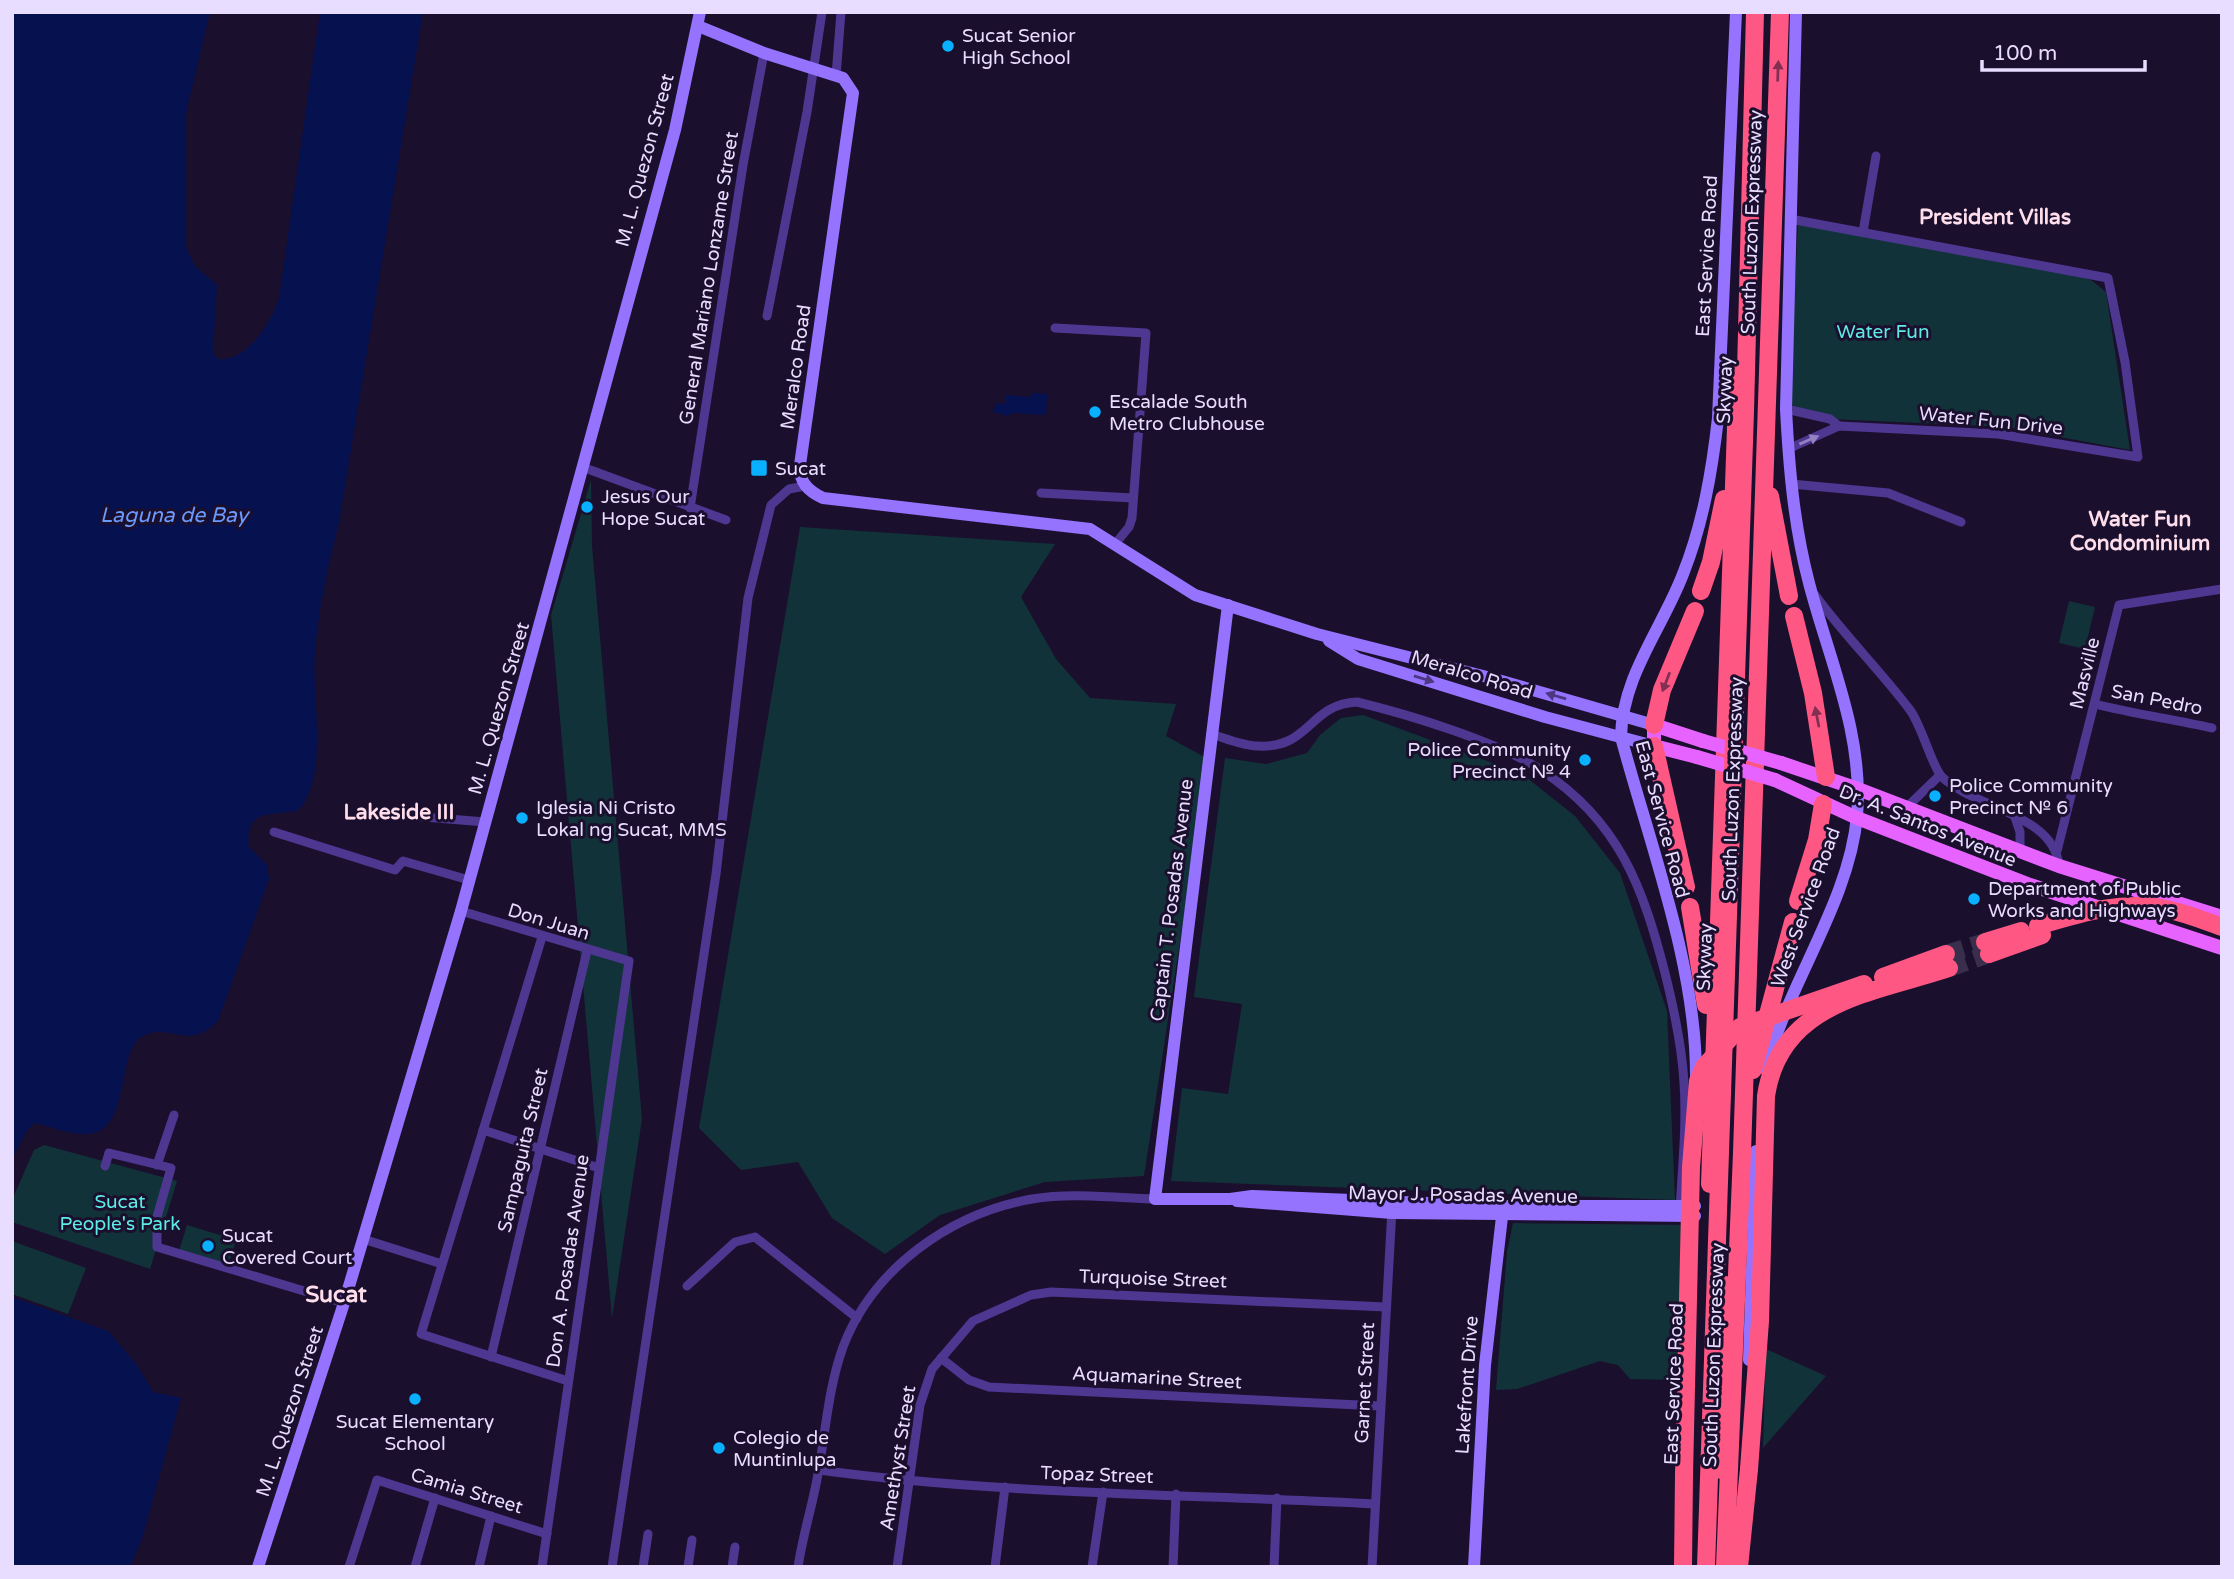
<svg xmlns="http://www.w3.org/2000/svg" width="2234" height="1579" viewBox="0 0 2234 1579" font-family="'Varela Round',sans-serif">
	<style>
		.green { fill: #123239 }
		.water { fill: #061150 }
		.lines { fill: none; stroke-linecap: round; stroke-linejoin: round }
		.highway-tunnel { stroke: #3a2e4d; stroke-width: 18; stroke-dasharray: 18 9; stroke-linecap: butt }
		.street { stroke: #4e3791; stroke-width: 9 }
		.secondary { stroke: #9573ff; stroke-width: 12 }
		.primary { stroke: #e763ff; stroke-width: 14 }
		.highway { stroke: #ff5783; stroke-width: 18 }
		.primary-bridge { stroke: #e763ff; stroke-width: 14 }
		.highway-bridge { stroke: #ff5783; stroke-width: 18 }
		.oneway { fill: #822f54 }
		.oneway2 { fill: #9381c2 }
		.oneway3 { fill: #4c3782 }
		.poi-dot { fill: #08b0ff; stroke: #1b0f2e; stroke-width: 2.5 }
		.labels { text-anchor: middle; stroke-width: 6; stroke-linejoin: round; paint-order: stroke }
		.poi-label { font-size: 19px; fill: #e8dcff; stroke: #1b0f2e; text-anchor: start }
		.street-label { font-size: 19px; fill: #e8dcff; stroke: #1b0f2e }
		.park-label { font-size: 19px; fill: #5debe6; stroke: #1b0f2e }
		.neighbourhood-label { font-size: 21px; font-weight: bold; fill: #ffdeec; stroke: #1b0f2e }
		.water-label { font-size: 21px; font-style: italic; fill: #6a9aff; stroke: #1b0f2e }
		.quarter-label { font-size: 23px; font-weight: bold; fill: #ffdeec; stroke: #1b0f2e }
	</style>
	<rect width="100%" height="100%" fill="#1b0f2e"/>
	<g class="green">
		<polygon points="1798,224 2077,275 2091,280 2106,292 2130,450 2007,427 1831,419 1789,404"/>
		<polygon points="591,480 592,546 642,1119 612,1318 551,615"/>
		<polygon points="800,527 1055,544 1021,597 1056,659 1090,698 1176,704 1166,736 1208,759 1144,1176 1045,1182 940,1215 885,1254 832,1218 798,1162 741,1170 699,1128"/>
		<polygon points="2069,601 2095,607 2085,649 2059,643"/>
		<polygon points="1363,715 1522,774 1575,816 1620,873 1667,1011 1675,1200 1171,1181 1182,1088 1228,1094 1242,1004 1194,997 1225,758 1266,764 1307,753 1320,735 1341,718"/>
		<polygon points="44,1145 177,1181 150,1269 12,1222 12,1200 34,1150"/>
		<polygon points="1513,1223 1686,1225 1680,1380 1630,1379 1618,1365 1600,1361 1517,1389 1496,1390 1507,1252"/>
		<polygon points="187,1225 236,1240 228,1266 179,1251"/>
		<polygon points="12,1241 86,1268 68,1314 12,1294"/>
		<polygon points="1766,1349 1826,1376 1763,1448"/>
	</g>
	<g class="water">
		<path d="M12 12H210L186 113V247L195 266 217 285 213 353 218 359C248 362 271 322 279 298L320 12H423L339 523C328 565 319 607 315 651 311 697 330 773 299 810 274 817 244 806 249 847L267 865 269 879 218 1021C189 1052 170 1022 143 1036 114 1050 134 1138 82 1134 67 1133 50 1127 35 1123L27 1130 12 1159Z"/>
		<polygon points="1032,393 1047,394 1046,415 1012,413 1008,416 993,412 996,403 1006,404 1006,395 1031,397"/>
		<polygon points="12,1297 108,1331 137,1365 153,1392 181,1398 142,1539 130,1567 12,1567"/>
	</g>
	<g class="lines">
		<g class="highway-tunnel">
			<polyline points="1946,954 1985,942"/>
			<polyline points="1949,968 1989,954"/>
		</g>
		<g class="street">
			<polyline points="836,76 841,12"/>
			<polyline points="1863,232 1876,156"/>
			<polyline points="767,316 807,112 822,12"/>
			<polyline points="1055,328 1146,333 1132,518 1129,527 1115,544"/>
			<polyline points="1786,409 1830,419 1839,426"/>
			<polyline points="1788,449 1839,426 1998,434 2138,457 2125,362 2108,278 1790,219"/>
			<polyline points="585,468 726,520"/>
			<polyline points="1791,484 1888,493 1961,522"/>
			<polyline points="1041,493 1133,498"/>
			<polyline points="690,508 743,165 764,53"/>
			<path d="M1815 595C1844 635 1880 670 1910 710 1922 726 1932 767 1942 777 1976 809 2054 814 2059 866"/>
			<path d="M2095 704C2134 714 2172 719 2212 728"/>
			<path d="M1211 734C1225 738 1243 746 1258 746 1310 749 1309 704 1357 702 1407 714 1499 742 1541 770 1619 821 1643 887 1665 973 1674 1009 1682 1045 1684 1083 1687 1125 1682 1169 1680 1211"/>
			<polyline points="1905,809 1940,775"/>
			<polyline points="412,816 485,822"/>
			<polyline points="2015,817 2020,832 2020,853"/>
			<polyline points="274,832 395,870 403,861 469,880"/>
			<polyline points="2057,851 2119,605 2222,589"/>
			<polyline points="461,911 629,961 542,1567"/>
			<polyline points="542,937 421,1334 568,1381"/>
			<polyline points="483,1130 599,1168"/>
			<polyline points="157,1165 174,1115"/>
			<polyline points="105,1166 109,1153 171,1168 157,1217 157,1247 344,1303"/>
			<polyline points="363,1239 442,1264"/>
			<polyline points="687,1286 735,1242 755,1237 857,1318"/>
			<polyline points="491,1357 587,951"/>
			<polyline points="941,1358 969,1380 989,1387 1380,1406"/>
			<path d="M819 1470C1003 1495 1190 1494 1375 1504"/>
			<polyline points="349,1567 377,1480 547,1534"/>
			<polyline points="415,1567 435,1498"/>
			<polyline points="479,1567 491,1516"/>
			<polyline points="612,1567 716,874 748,598 771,505 789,489 805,486"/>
			<polyline points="643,1567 648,1534"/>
			<polyline points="688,1567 692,1540"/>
			<polyline points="732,1567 735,1547"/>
			<path d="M798 1567C803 1533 814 1501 819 1468 826 1427 829 1386 843 1347 873 1268 951 1213 1032 1199 1072 1192 1115 1198 1155 1199"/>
			<polyline points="897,1567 920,1405 932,1369 973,1321 1031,1295 1051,1292 1386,1307"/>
			<polyline points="995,1567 1005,1487"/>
			<polyline points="1092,1567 1103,1492"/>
			<polyline points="1173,1567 1176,1494"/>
			<polyline points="1274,1567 1277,1498"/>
			<polyline points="1372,1567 1392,1209"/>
		</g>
		<g class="secondary">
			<path d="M698 26 764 53 843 78 853 93 800 465C799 482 808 491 823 498L1090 529 1195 595 1317 634 1491 678 1654 725"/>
			<polyline points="1228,605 1155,1199 1230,1199 1252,1196 1503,1206 1695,1206"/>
			<polyline points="1329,641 1358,659 1545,717 1654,746"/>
			<path d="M1766 1070C1786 985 1849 904 1857 816 1864 734 1829 660 1809 583 1794 526 1789 468 1786 409L1796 12"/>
			<path d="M1696 1079C1697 966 1650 846 1621 737 1622 676 1662 629 1683 574 1703 524 1712 471 1718 418L1736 12"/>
			<polyline points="1237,1201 1392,1213 1695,1216"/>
			<polyline points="1749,1360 1756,1151"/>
			<polyline points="258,1567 344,1303 461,911 675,130 700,12"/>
			<polyline points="1474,1567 1485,1365 1503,1208"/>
		</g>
		<g class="primary">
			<polyline points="1697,757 1654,746 1654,725 1703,741"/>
			<polyline points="1781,763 1858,789 2059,866 2222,917"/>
			<polyline points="1775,780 1857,818 2030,885 2222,948"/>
		</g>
		<g class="highway">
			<polyline points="1770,496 1789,596"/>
			<polyline points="1701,591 1711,562 1724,499"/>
			<polyline points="1794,616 1813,693 1826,777"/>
			<polyline points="1654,725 1662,690 1695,611"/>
			<polyline points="1654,746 1686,887"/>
			<polyline points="1798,901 1817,840 1823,804"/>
			<polyline points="1690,907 1706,1005"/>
			<polyline points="1985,942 2021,931"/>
			<polyline points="1989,954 2042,935"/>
			<polyline points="1883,977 1946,954"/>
			<polyline points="1753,1070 1793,922"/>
			<polyline points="1710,1184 1738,369"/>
			<path d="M1749 1469 1760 1321 1766 1096C1780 1001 1874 993 1949 968"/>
			<polyline points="1683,1567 1684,1475"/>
			<polyline points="1725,1567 1742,1153 1780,12"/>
		</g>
		<g class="primary-bridge">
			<polyline points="1703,741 1781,763"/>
			<polyline points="1697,757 1775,780"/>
		</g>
		<g class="highway-bridge">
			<path d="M2038 926C2081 913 2125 899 2170 910 2188 914 2205 921 2222 927"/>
			<polyline points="1721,1470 1726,1285"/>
			<polyline points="1684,1475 1691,1167 1698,1081 1704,1067 1740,1027 1864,984"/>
			<polyline points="1706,1567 1745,412 1755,12"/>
			<polyline points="1739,1567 1749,1469"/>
		</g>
	</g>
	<defs><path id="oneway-solid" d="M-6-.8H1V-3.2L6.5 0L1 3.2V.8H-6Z" transform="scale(1.75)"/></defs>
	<g class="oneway">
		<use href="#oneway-solid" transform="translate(1778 71) rotate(-88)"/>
		<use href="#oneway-solid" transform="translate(1666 682) rotate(111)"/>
		<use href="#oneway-solid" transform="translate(1817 717) rotate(-101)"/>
	</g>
	<use class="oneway2" href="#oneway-solid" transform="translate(1809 440) rotate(-23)"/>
	<g class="oneway3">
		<use href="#oneway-solid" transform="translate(1424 679) rotate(17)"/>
		<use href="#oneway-solid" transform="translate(1556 696) rotate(-164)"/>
	</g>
	<g class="poi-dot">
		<circle cx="948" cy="46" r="7"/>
		<circle cx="1095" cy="412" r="7"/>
		<rect x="750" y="459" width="18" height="18" rx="3.5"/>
		<circle cx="587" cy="507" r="7"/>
		<circle cx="1585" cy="760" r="7"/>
		<circle cx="1935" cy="796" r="7"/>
		<circle cx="522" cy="818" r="7"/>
		<circle cx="1974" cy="899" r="7"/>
		<circle cx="208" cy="1246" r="7"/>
		<circle cx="415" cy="1399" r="7"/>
		<circle cx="719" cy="1448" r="7"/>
	</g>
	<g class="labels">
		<g class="poi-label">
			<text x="962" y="42">Sucat Senior<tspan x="962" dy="22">High School</tspan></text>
			<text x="1109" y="408">Escalade South<tspan x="1109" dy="22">Metro Clubhouse</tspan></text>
			<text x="775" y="475">Sucat</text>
			<text x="601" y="503">Jesus Our<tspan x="601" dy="22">Hope Sucat</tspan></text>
			<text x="1571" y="756" text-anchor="end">Police Community<tspan x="1571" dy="22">Precinct № 4</tspan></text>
			<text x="1949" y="792">Police Community<tspan x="1949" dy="22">Precinct № 6</tspan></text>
			<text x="536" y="814">Iglesia Ni Cristo<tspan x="536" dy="22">Lokal ng Sucat, MMS</tspan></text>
			<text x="1988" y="895">Department of Public<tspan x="1988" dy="22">Works and Highways</tspan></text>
			<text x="222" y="1242">Sucat<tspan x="222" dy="22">Covered Court</tspan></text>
			<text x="415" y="1428" text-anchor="middle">Sucat Elementary<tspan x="415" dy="22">School</tspan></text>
			<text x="733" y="1444">Colegio de<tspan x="733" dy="22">Muntinlupa</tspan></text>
		</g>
		<g class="street-label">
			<text transform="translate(644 160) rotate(-75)" y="7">M. L. Quezon Street</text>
			<text transform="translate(1751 222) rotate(-88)" y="7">South Luzon Expressway</text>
			<text transform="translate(1706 256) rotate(-87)" y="7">East Service Road</text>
			<text transform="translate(708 278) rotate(-81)" y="7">General Mariano Lonzame Street</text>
			<text transform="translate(795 367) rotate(-82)" y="7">Meralco Road</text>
			<text transform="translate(1724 390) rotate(-88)" y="7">Skyway</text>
			<text transform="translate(1991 420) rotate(6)" y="7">Water Fun Drive</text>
			<text transform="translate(2084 673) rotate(-76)" y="7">Masville</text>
			<text transform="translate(1472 674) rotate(17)" y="7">Meralco Road</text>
			<text transform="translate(2157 699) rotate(11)" y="7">San Pedro</text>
			<text transform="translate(498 708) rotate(-74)" y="7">M. L. Quezon Street</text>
			<text transform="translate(1732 789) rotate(-88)" y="7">South Luzon Expressway</text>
			<text transform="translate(1663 819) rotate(75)" y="7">East Service Road</text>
			<text transform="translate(1928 825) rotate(22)" y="7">Dr. A. Santos Avenue</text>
			<text transform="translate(1171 900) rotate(-83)" y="7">Captain T. Posadas Avenue</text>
			<text transform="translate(1805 907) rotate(-70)" y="7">West Service Road</text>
			<text transform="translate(549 921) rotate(17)" y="7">Don Juan</text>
			<text transform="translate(1704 957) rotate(-88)" y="7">Skyway</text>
			<text transform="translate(522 1150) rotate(-77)" y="7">Sampaguita Street</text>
			<text transform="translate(1463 1194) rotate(1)" y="7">Mayor J. Posadas Avenue</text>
			<text transform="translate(567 1261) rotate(-82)" y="7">Don A. Posadas Avenue</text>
			<text transform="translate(1153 1278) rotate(2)" y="7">Turquoise Street</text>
			<text transform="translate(1713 1355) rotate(-88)" y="7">South Luzon Expressway</text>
			<text transform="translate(1157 1377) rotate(3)" y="7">Aquamarine Street</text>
			<text transform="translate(1364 1383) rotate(-87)" y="7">Garnet Street</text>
			<text transform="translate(1673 1384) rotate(-88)" y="7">East Service Road</text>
			<text transform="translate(1466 1385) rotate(-86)" y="7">Lakefront Drive</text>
			<text transform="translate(289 1411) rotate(-72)" y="7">M. L. Quezon Street</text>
			<text transform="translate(897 1458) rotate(-81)" y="7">Amethyst Street</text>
			<text transform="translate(1097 1474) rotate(2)" y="7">Topaz Street</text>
			<text transform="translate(467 1490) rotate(17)" y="7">Camia Street</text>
		</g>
		<g class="park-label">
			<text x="1883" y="338">Water Fun</text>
			<text x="120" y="1208">Sucat<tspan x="120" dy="22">People's Park</tspan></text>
		</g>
		<g class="neighbourhood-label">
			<text x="1995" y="224">President Villas</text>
			<text x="2140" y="526">Water Fun<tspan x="2140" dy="24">Condominium</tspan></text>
			<text x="399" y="819">Lakeside III</text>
		</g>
		<g class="water-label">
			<text x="174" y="522">Laguna de Bay</text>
		</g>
		<g class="quarter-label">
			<text x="336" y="1302">Sucat</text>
		</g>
	</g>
	<rect width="2234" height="1579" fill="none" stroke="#e8dcff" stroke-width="28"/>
	<path d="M1982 60v10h163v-10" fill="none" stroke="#e8dcff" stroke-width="3.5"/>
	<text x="1993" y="60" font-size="21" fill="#e8dcff" stroke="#1b0f2e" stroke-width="5" paint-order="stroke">100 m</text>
</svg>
